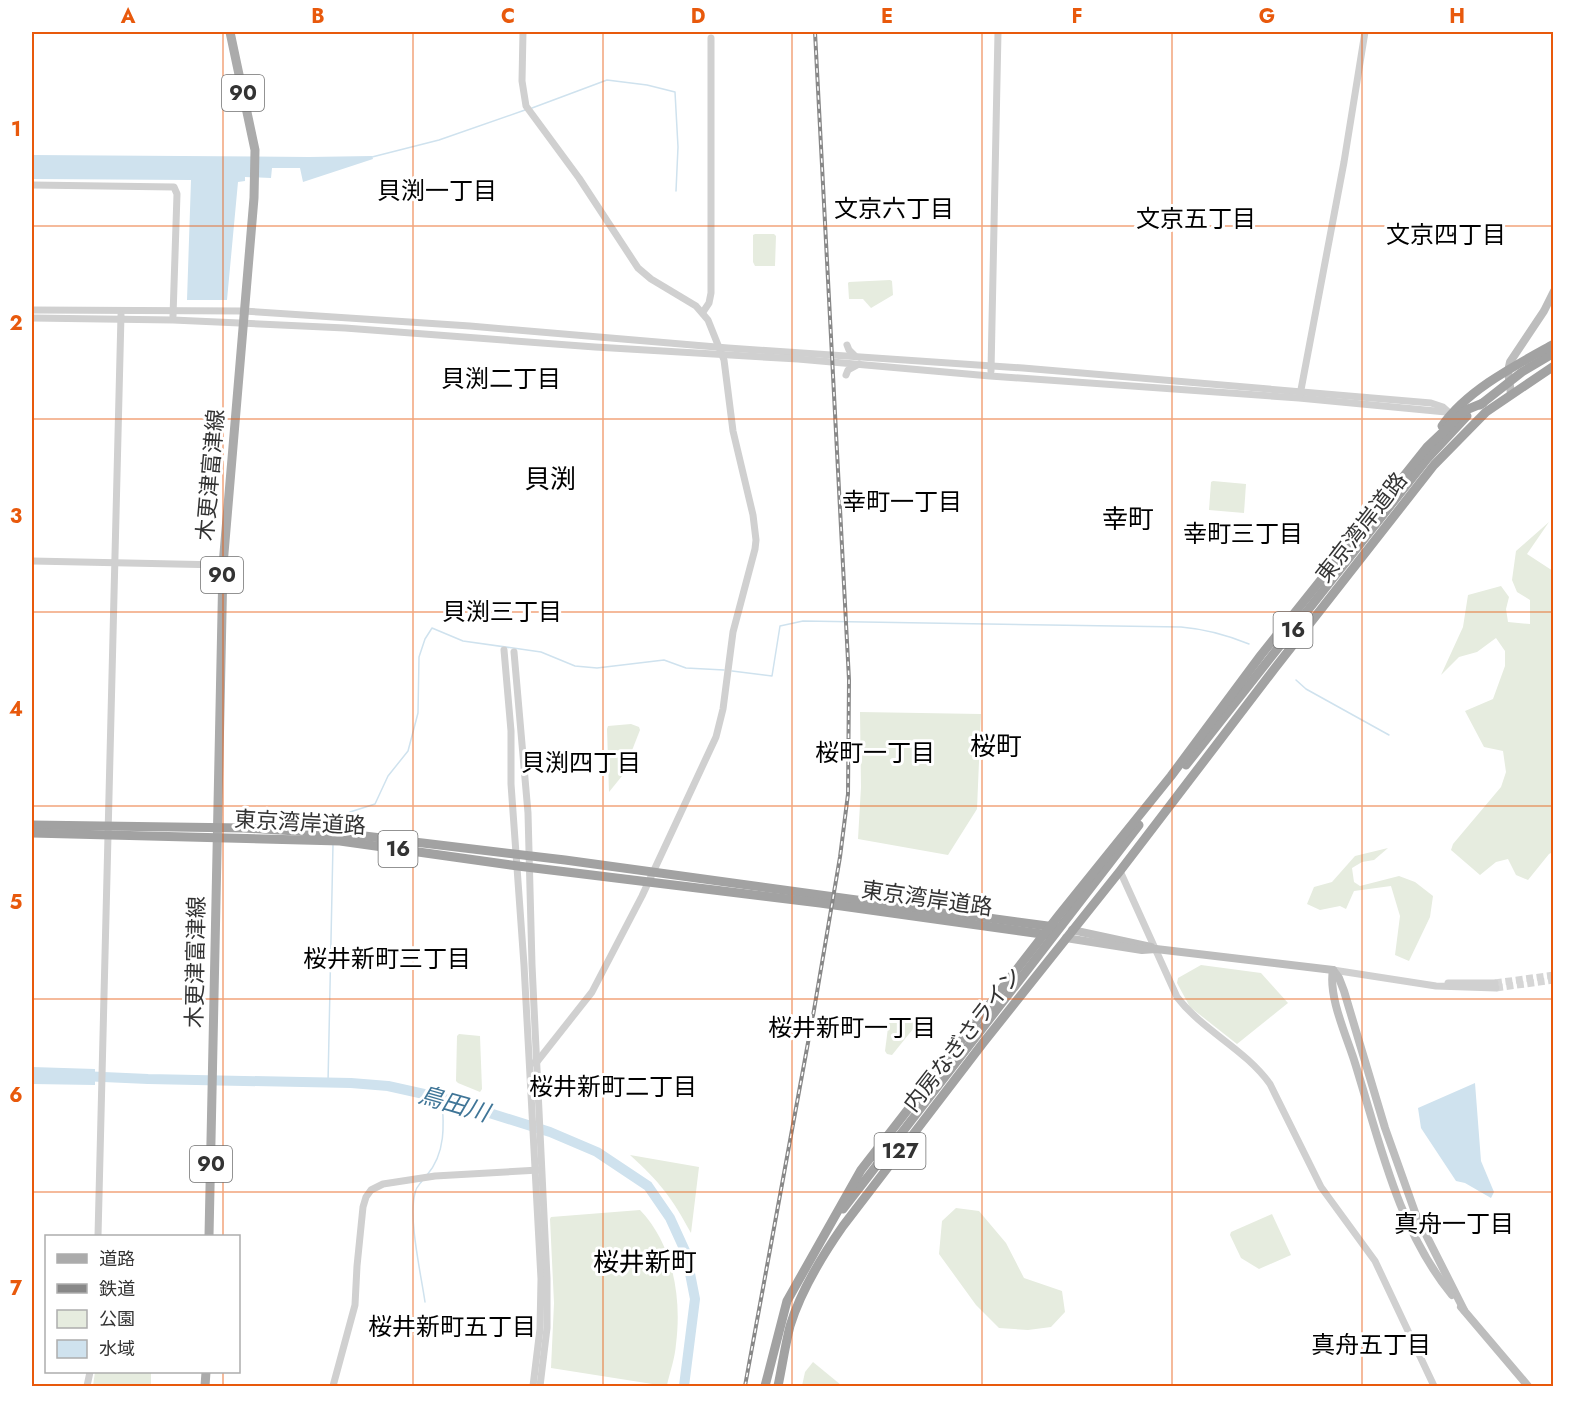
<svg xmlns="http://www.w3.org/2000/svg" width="1585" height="1418" viewBox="0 0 1585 1418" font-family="Jost,'Noto Sans JP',sans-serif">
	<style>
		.green { fill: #e6ecdf }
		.water { fill: #cfe2ee }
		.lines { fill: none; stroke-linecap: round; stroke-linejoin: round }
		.stream { stroke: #cfe2ee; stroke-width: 1.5 }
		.river { stroke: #cfe2ee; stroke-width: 10 }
		.tertiary-tunnel { stroke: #d6d6d6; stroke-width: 7; stroke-dasharray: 7 3.5; stroke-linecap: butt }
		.tertiary { stroke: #d0d0d0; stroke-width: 7 }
		.secondary { stroke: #bdbdbd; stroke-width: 8 }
		.primary { stroke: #ababab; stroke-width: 9 }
		.trunk { stroke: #a2a2a2; stroke-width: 9 }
		.rail-casing { stroke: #888; stroke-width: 4 }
		.rail { stroke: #fff; stroke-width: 1.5; stroke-dasharray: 4.5; stroke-linecap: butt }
		.grid { fill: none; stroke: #e8590c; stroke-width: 1.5; stroke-opacity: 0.55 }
		.labels { text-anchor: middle; stroke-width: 6; stroke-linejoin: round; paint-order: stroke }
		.shield { fill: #fff; stroke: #707070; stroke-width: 1.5 }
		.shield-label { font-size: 21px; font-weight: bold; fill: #333 }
		.street-label { font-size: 22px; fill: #333; stroke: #fff }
		.neighbourhood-label { font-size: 24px; fill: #000; stroke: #fff }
		.water-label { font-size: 24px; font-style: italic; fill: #3f7597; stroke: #fff }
		.quarter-label { font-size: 26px; fill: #000; stroke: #fff }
		.neatline { fill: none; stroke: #e8590c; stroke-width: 2 }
		.grid-label { font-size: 20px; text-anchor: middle; font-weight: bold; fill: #e8590c }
	</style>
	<rect width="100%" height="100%" fill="#fff"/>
	<g class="green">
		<polygon points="755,234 774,234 776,236 775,266 755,266 753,262 753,235"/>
		<polygon points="890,280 892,281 893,295 871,308 863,299 849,299 848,283 849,282"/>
		<polygon points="1213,481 1246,484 1244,513 1209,510 1211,482"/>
		<polygon points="1549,522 1527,554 1553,571 1553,852 1549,854 1528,880 1516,875 1508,859 1496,862 1480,875 1451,850 1453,844 1501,787 1506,772 1503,751 1484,747 1465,711 1493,699 1505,666 1505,651 1496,638 1477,652 1459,657 1441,675 1463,627 1468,595 1501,586 1509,597 1506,609 1508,622 1530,624 1530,600 1517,592 1512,580 1516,551"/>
		<polygon points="860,712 981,714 977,809 948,855 858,839 861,787"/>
		<polygon points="631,724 639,727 640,730 622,776 609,792 607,729 608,726"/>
		<polygon points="1388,848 1374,860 1362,862 1352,868 1354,882 1360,886 1399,876 1415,882 1433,896 1430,917 1409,961 1395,955 1400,916 1391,886 1354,891 1346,909 1340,906 1320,910 1307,904 1314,887 1332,882 1355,856"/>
		<polygon points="1201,965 1261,973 1288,1003 1237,1044 1190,1007 1177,983 1178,978"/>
		<polygon points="893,1019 916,1022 917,1024 892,1055 887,1054 885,1051 889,1020"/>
		<polygon points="459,1034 480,1036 482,1089 480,1092 458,1083 456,1081 457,1036"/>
		<path d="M630 1155 699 1167 691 1233C672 1198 660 1182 630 1155Z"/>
		<polygon points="956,1208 979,1211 1006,1243 1024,1278 1062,1291 1065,1312 1051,1327 1028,1330 999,1328 976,1305 939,1254 942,1221"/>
		<path d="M640 1210C673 1244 682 1298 676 1344 675 1358 670 1372 667 1385L665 1386 551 1368 554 1303 550 1219 551 1217Z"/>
		<polygon points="1272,1214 1291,1255 1259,1269 1241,1258 1230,1235 1231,1232"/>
		<polygon points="813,1362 841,1385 842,1386 802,1386 805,1372"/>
		<polygon points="95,1372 151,1372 151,1386 93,1386"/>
	</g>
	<g class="water">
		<polygon points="32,155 309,157 372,156 373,159 303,182 300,168 272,168 271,178 245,177 245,181 238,182 227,300 187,300 191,180 32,179"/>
		<polygon points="32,1067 95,1069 95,1085 32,1084"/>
		<polygon points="1475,1083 1481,1161 1494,1192 1491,1198 1465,1183 1456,1181 1421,1128 1418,1108"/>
	</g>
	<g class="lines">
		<g class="stream">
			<polyline points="532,108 607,80 647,85 675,92 678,147 676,191"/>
			<polyline points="372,157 439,140 525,110"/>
			<path d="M732 671 772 676 780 626 803 621 1181 627C1205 629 1227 635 1249 644"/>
			<polyline points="1296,680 1306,689 1389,735"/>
			<polyline points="334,830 335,826 350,812 375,804 388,776 408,751 418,713 419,657 425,639 432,628 463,641 541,652 575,666 597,668 664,660 686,668 724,670"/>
			<polyline points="328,1083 333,844"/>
			<path d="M427 1175C446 1153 444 1124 442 1098"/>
			<path d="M422 1181C419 1185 416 1187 415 1193 408 1218 421 1274 425 1302"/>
		</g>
		<polyline class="river" points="81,1076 148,1079 351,1083 388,1086 442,1098 550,1132 597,1152 648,1186 670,1218 686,1253 695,1299 684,1386"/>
		<g class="tertiary-tunnel">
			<polyline points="1495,983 1554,975"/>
			<polyline points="1496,988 1554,980"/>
		</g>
		<g class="tertiary">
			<polyline points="523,32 522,81 526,106 579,178 638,268 651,279 696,306 708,320 724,360 733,431 753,515 756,540 755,549 733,632 723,709 716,737 642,896 592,992 536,1063 530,1063"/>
			<polyline points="32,185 174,187 177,194 173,316"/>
			<polyline points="32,310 243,311 470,326 728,348 1023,368 1431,403 1443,407 1453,416"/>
			<polyline points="703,312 709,303 711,293 711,38"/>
			<polyline points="32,318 173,320 345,328 595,347 798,359 990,376 1299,398 1446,412"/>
			<polyline points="847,345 849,350 855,356"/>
			<polyline points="991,371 998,32"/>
			<polyline points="846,375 848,370 859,364"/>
			<polyline points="1300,395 1344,162 1365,32"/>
			<polyline points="32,561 223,565"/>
			<polyline points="504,650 511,731 511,784 524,965 541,1279 540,1329 533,1386"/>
			<polyline points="514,652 528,813 532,965 547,1278 547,1328 540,1386"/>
			<path d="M1120 871 1177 997C1203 1031 1245 1049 1270 1084L1321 1187 1375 1261 1434 1386"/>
			<polyline points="1333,970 1436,986 1496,988"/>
			<polyline points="1448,983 1495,983"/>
			<polyline points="98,1236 121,315"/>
			<polyline points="87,1386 90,1372"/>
			<polyline points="333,1386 355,1305 357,1266 363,1207 366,1197 371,1190 383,1184 435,1176 539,1170"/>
		</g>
		<g class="secondary">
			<polyline points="1511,394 1508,371 1510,362 1544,311 1554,291"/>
			<polyline points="1072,930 1151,947"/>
			<polyline points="1066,938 1142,950 1156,949 1333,970 1339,978 1344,991 1385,1128 1416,1215 1464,1310"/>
			<path d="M1333 970C1328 997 1347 1037 1355 1063 1380 1143 1398 1229 1452 1295"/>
			<polyline points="1461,1307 1528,1386"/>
		</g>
		<g class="primary">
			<polyline points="209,1236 223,565 254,198 255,150 230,32"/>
			<polyline points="205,1386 206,1372"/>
		</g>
		<g class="trunk">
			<polyline points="1480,405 1522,372 1554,353"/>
			<path d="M1442 426C1467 390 1516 365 1554 344"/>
			<polyline points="1186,765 1427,459 1467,416"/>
			<polyline points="32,825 244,828 348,834 565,860 1055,927"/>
			<polyline points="32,833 340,841 518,866 820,903 1049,935"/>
			<polyline points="843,1209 1139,825"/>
			<polyline points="765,1386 787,1301 861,1170 1059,915 1171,776 1261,655 1427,447 1466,410 1483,403"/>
			<path d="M778 1386C782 1367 785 1346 790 1326 801 1290 822 1256 843 1226L983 1043 1120 871 1275 668 1434 465 1486 412 1554 366"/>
		</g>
		<g class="rail-casing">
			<polyline id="rail" points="745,1386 814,1010 840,857 848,794 849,680 815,32"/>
		</g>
		<use href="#rail" class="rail"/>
	</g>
	<path class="grid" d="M223 32V1236M413 32V1386M603 32V1386M792 32V1386M982 32V1386M1172 32V1386M1362 32V1386M32 226H1554M32 419H1554M32 612H1554M32 806H1554M32 999H1554M32 1192H1554M223 1372V1386"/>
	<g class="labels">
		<g class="shield">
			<rect x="222" y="75" width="42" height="36" rx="4.5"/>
			<rect x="201" y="557" width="42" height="36" rx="4.5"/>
			<rect x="1273.5" y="612" width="39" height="36" rx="4.5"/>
			<rect x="378.5" y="831" width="39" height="36" rx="4.5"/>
			<rect x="874.5" y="1133" width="51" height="36" rx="4.5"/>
			<rect x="190" y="1146" width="42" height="36" rx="4.5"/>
		</g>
		<g class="shield-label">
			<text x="243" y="100">90</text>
			<text x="222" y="582">90</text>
			<text x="1293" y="637">16</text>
			<text x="398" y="856">16</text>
			<text x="900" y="1158">127</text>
			<text x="211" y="1171">90</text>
		</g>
		<g class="street-label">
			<text transform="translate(210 475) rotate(-85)" y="8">木更津富津線</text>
			<text transform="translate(1361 527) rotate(-52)" y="8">東京湾岸道路</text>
			<text transform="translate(300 822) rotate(3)" y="8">東京湾岸道路</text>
			<text transform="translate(927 898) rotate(8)" y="8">東京湾岸道路</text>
			<text transform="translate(195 962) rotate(-89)" y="8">木更津富津線</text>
			<text transform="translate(962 1039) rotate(-52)" y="8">内房なぎさライン</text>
		</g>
		<g class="neighbourhood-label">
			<text x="437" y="199">貝渕一丁目</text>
			<text x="894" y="217">文京六丁目</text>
			<text x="1196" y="227">文京五丁目</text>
			<text x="1446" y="243">文京四丁目</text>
			<text x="501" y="387">貝渕二丁目</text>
			<text x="902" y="510">幸町一丁目</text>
			<text x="1243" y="542">幸町三丁目</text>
			<text x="502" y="620">貝渕三丁目</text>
			<text x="875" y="761">桜町一丁目</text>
			<text x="581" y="771">貝渕四丁目</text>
			<text x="387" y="967">桜井新町三丁目</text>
			<text x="852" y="1036">桜井新町一丁目</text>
			<text x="613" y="1095">桜井新町二丁目</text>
			<text x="1454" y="1232">真舟一丁目</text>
			<text x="452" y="1335">桜井新町五丁目</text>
			<text x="1371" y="1353">真舟五丁目</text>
		</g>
		<g class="water-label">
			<text transform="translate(454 1104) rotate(16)" y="8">鳥田川</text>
		</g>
		<g class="quarter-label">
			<text x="550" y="488">貝渕</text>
			<text x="1128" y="528">幸町</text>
			<text x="996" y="755">桜町</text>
			<text x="645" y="1271">桜井新町</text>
		</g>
	</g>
	<rect width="1585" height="1418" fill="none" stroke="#ffffff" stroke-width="66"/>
	<rect x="45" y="1235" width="195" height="138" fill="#ffffff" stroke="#adadad" stroke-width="1.5"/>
	<rect x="57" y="1254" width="30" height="9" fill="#ababab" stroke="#adadad" stroke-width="1.5"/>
	<text x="99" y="1265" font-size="18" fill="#333333">道路</text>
	<rect x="57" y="1284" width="30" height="9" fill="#888888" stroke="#adadad" stroke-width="1.5"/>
	<text x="99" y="1295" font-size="18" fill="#333333">鉄道</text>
	<rect x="57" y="1310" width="30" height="18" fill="#e6ecdf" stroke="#adadad" stroke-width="1.5"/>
	<text x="99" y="1325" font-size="18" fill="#333333">公園</text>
	<rect x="57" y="1340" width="30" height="18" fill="#cfe2ee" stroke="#adadad" stroke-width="1.5"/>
	<text x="99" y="1355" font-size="18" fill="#333333">水域</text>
	<rect x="33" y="33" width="1519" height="1352" class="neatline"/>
	<g class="grid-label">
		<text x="128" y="23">A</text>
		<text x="318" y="23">B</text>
		<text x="508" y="23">C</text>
		<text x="698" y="23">D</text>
		<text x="887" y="23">E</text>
		<text x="1077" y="23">F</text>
		<text x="1267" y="23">G</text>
		<text x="1457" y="23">H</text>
		<text x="16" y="136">1</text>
		<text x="16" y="330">2</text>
		<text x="16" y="523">3</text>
		<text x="16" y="716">4</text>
		<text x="16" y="909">5</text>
		<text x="16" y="1102">6</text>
		<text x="16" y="1295">7</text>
	</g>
</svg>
